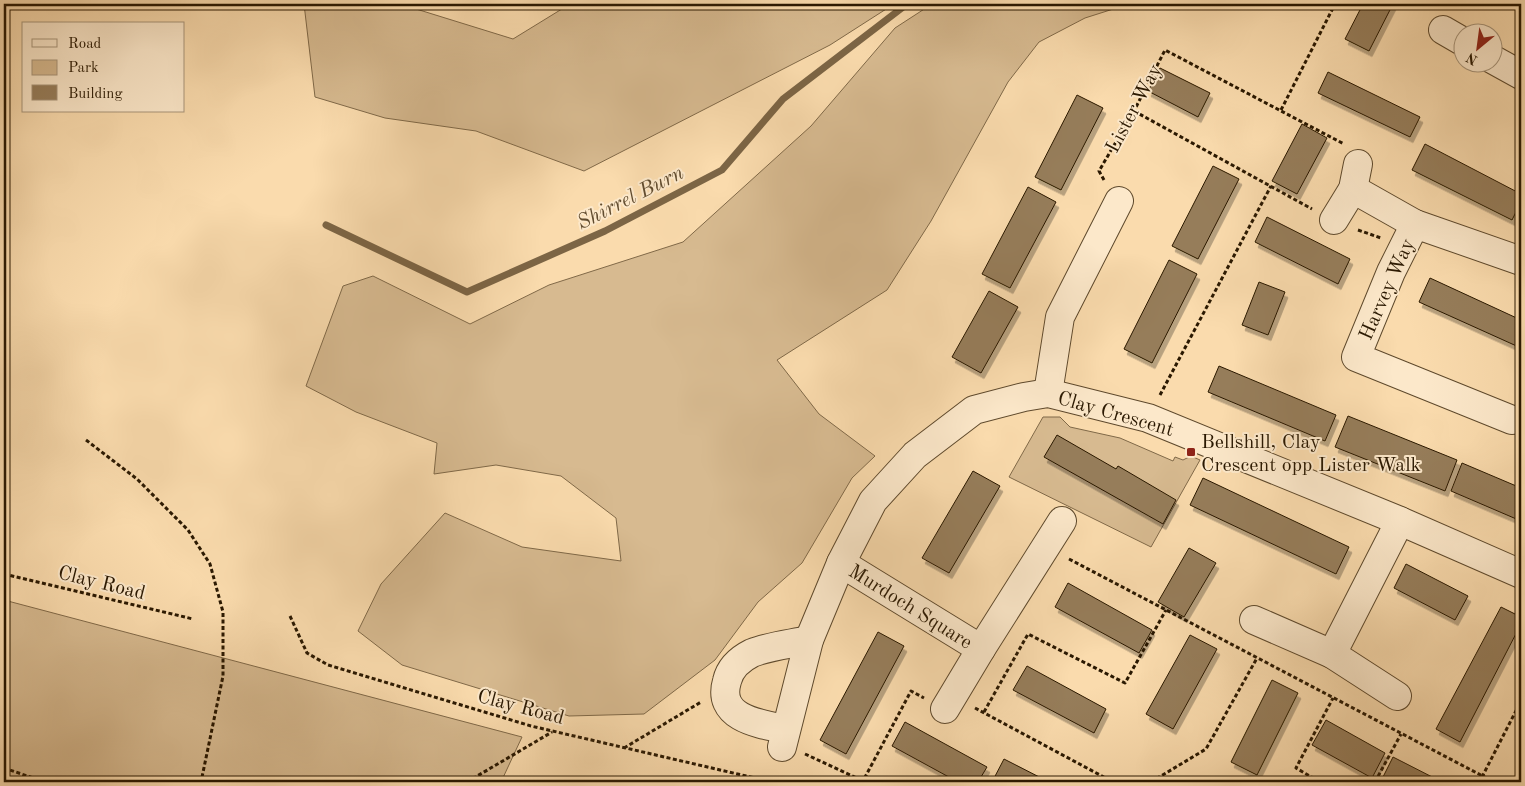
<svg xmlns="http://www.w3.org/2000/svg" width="1525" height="786" viewBox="0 0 1525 786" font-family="'Old Standard TT',serif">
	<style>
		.green { fill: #d7ba90; stroke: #806948 }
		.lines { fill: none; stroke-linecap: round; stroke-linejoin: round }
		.stream { stroke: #7c6545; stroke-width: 7 }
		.building { fill: #967d5a; stroke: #2a1801; filter: url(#shadow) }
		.minor-casing { stroke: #5e492c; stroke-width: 30 }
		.path { stroke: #2a1801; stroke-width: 3; stroke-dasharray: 4 2.5; stroke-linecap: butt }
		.minor { stroke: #fce8ca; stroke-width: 28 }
		.poi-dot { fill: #8f2418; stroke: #fce8ca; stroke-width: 2 }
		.labels { text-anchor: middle; stroke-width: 4; stroke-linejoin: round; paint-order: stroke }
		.street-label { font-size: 20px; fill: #2a1801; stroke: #fce8ca }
		.poi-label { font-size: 20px; fill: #2a1801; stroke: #fce8ca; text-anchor: start }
		.water-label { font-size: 21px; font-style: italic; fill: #614c2f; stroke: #fce8ca }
	</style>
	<defs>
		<filter id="shadow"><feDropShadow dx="3" dy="5.5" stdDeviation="0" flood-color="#0004"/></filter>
	</defs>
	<rect width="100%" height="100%" fill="#fadbad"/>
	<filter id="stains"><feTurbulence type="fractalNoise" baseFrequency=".004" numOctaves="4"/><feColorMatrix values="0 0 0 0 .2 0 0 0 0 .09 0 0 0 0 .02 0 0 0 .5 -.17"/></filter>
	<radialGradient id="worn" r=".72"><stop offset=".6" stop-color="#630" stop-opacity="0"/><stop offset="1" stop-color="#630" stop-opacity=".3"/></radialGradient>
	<g class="green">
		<polygon points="304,4 400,4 513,39 570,4 894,4 830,45 584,171 476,131 385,118 315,97"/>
		<polygon points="932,4 1129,4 1085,18 1039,42 1008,82 931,221 887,290 777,360 819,414 875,456 852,478 802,563 758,602 715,660 644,714 569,716 402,665 358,631 381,584 445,513 522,547 621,561 616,518 561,476 496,465 434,474 437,443 356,412 306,386 343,286 373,276 470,324 549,285 683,242 811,126 895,28"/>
		<polygon points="1043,417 1060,417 1070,427 1120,438 1173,461 1175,457 1183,460 1191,456 1200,460 1151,547 1009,477"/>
		<polygon points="4,600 522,737 501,782 4,782"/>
	</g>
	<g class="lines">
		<polyline class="stream" points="326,225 467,292 605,231 722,170 783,99 907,4"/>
	</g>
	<g class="building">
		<polygon points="1363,4 1393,4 1369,51 1345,39"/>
		<polygon points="1160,68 1210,93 1198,117 1148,91"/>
		<polygon points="1328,72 1420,117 1410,137 1318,93"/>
		<polygon points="1077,95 1103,108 1061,190 1035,177"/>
		<polygon points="1302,124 1327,138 1297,194 1272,181"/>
		<polygon points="1425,144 1521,194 1521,202 1512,220 1412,170"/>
		<polygon points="1213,166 1239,179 1198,259 1172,246"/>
		<polygon points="1028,187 1056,202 1010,288 982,274"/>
		<polygon points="1267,217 1350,259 1338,284 1255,242"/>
		<polygon points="1169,260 1197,274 1152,363 1124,349"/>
		<polygon points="1430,278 1521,320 1521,348 1419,302"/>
		<polygon points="1259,282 1285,292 1268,335 1242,325"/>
		<polygon points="989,291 1018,307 981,373 952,357"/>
		<polygon points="1219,366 1336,415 1325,441 1208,392"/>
		<polygon points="1348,416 1457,460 1445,491 1335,447"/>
		<polygon points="1057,435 1116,469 1118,466 1176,500 1163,524 1044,457"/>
		<polygon points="1462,463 1521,488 1521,521 1451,491"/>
		<polygon points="973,471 1000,486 949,573 922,558"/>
		<polygon points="1203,478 1349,547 1336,574 1190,505"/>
		<polygon points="1189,548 1216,563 1184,617 1158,602"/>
		<polygon points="1406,564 1468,596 1455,620 1394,588"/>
		<polygon points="1068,583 1152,630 1139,653 1055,607"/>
		<polygon points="1501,607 1521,617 1521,624 1460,742 1436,729"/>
		<polygon points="878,632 904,646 846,754 820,740"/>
		<polygon points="1190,635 1217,649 1173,729 1146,714"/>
		<polygon points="1027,666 1106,709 1094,733 1013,690"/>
		<polygon points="1272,680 1298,693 1257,775 1231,762"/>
		<polygon points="1326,720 1385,753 1372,778 1312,745"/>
		<polygon points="905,722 987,767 978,782 958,782 892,746"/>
		<polygon points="1393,757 1442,782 1384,782 1381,781"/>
		<polygon points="1004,759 1049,782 992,782"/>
	</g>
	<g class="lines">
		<g class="minor-casing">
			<g id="minor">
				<polyline points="1443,30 1462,41"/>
				<polyline points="1492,59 1521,75"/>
				<polyline points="1353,189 1415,224"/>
				<polyline points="1334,220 1353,189 1358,164"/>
				<polyline points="1048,393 1060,317 1119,201"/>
				<polyline points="1512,420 1356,357 1391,272 1415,224 1521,261"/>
				<polyline points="841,563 981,649 1062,521"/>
				<polyline points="1254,620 1332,654"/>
				<polyline points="1397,696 1332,654 1400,521"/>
				<polyline points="945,709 981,649"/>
				<path d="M785 729C759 724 716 718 727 681 730 668 740 659 752 653 769 646 791 644 809 640"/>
				<polyline points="782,747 809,640 841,563 873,501 915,455 974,410 1024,397 1048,393 1148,418 1400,521 1521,574"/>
			</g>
		</g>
		<g class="path">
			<polyline points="1281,110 1335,4"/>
			<polyline points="1134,111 1312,209"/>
			<polyline points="1104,180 1099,171 1134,111 1165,50 1344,144"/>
			<polyline points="1358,230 1381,238"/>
			<polyline points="1160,395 1271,186"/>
			<polyline points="86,440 137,479 188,530 210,564 223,612 223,676 201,782"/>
			<polyline points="1069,559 1494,782"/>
			<polyline points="4,574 193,619"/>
			<polyline points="290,616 307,653 328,665 531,726 772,782"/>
			<polyline points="975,708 1113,782"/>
			<polyline points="984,712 1028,634 1125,683 1166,610"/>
			<polyline points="624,748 701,702"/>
			<polyline points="805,754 863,781"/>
			<polyline points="4,768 45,782"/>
			<polyline points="1482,777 1521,701"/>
			<polyline points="467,782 552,732"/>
			<polyline points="866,782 863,781 911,691 924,698"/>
			<polyline points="1151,782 1206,749 1257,658"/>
			<polyline points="1320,782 1296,768 1333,698"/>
			<polyline points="1375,782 1401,734"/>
		</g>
		<use href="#minor" class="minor"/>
	</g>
	<rect class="poi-dot" x="1186" y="447" width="10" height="10" rx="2.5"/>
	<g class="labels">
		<g class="street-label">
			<text transform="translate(1133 108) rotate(-62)" y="7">Lister Way</text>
			<text transform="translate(1386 289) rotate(-66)" y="7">Harvey Way</text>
			<text transform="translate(1116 413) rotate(16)" y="7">Clay Crescent</text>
			<text transform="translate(102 582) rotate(14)" y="7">Clay Road</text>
			<text transform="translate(911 606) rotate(32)" y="7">Murdoch Square</text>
			<text transform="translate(521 706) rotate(15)" y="7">Clay Road</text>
		</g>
		<g class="poi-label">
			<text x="1201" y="448">Bellshill, Clay<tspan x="1201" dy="23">Crescent opp Lister Walk</tspan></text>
		</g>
		<g class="water-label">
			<text transform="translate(630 197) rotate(-27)" y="7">Shirrel Burn</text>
		</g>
	</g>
	<rect width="1525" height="786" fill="none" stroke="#fadbad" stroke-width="20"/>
	<rect x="5" y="5" width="1515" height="776" fill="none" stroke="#2a1801" stroke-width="2.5"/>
	<rect x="10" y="10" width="1505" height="766" fill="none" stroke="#2a1801"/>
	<rect x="22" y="22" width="162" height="90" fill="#fce8ca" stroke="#a8957a"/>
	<rect x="32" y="39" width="25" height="8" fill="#fce8ca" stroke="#a8957a"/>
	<text x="68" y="48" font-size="15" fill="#2a1801">Road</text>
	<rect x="32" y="60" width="25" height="15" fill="#d7ba90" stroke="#a8957a"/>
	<text x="68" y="72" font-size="15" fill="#2a1801">Park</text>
	<rect x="32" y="85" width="25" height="15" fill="#967d5a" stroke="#a8957a"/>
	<text x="68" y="98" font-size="15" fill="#2a1801">Building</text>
	<g transform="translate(1478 48) rotate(209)"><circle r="24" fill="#fce8ca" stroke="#a8957a"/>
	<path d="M0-4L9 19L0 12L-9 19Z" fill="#8f2418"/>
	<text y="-8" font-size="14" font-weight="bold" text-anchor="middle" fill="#2a1801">N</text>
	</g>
	<rect width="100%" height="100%" filter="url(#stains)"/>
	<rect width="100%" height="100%" fill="url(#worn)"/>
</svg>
